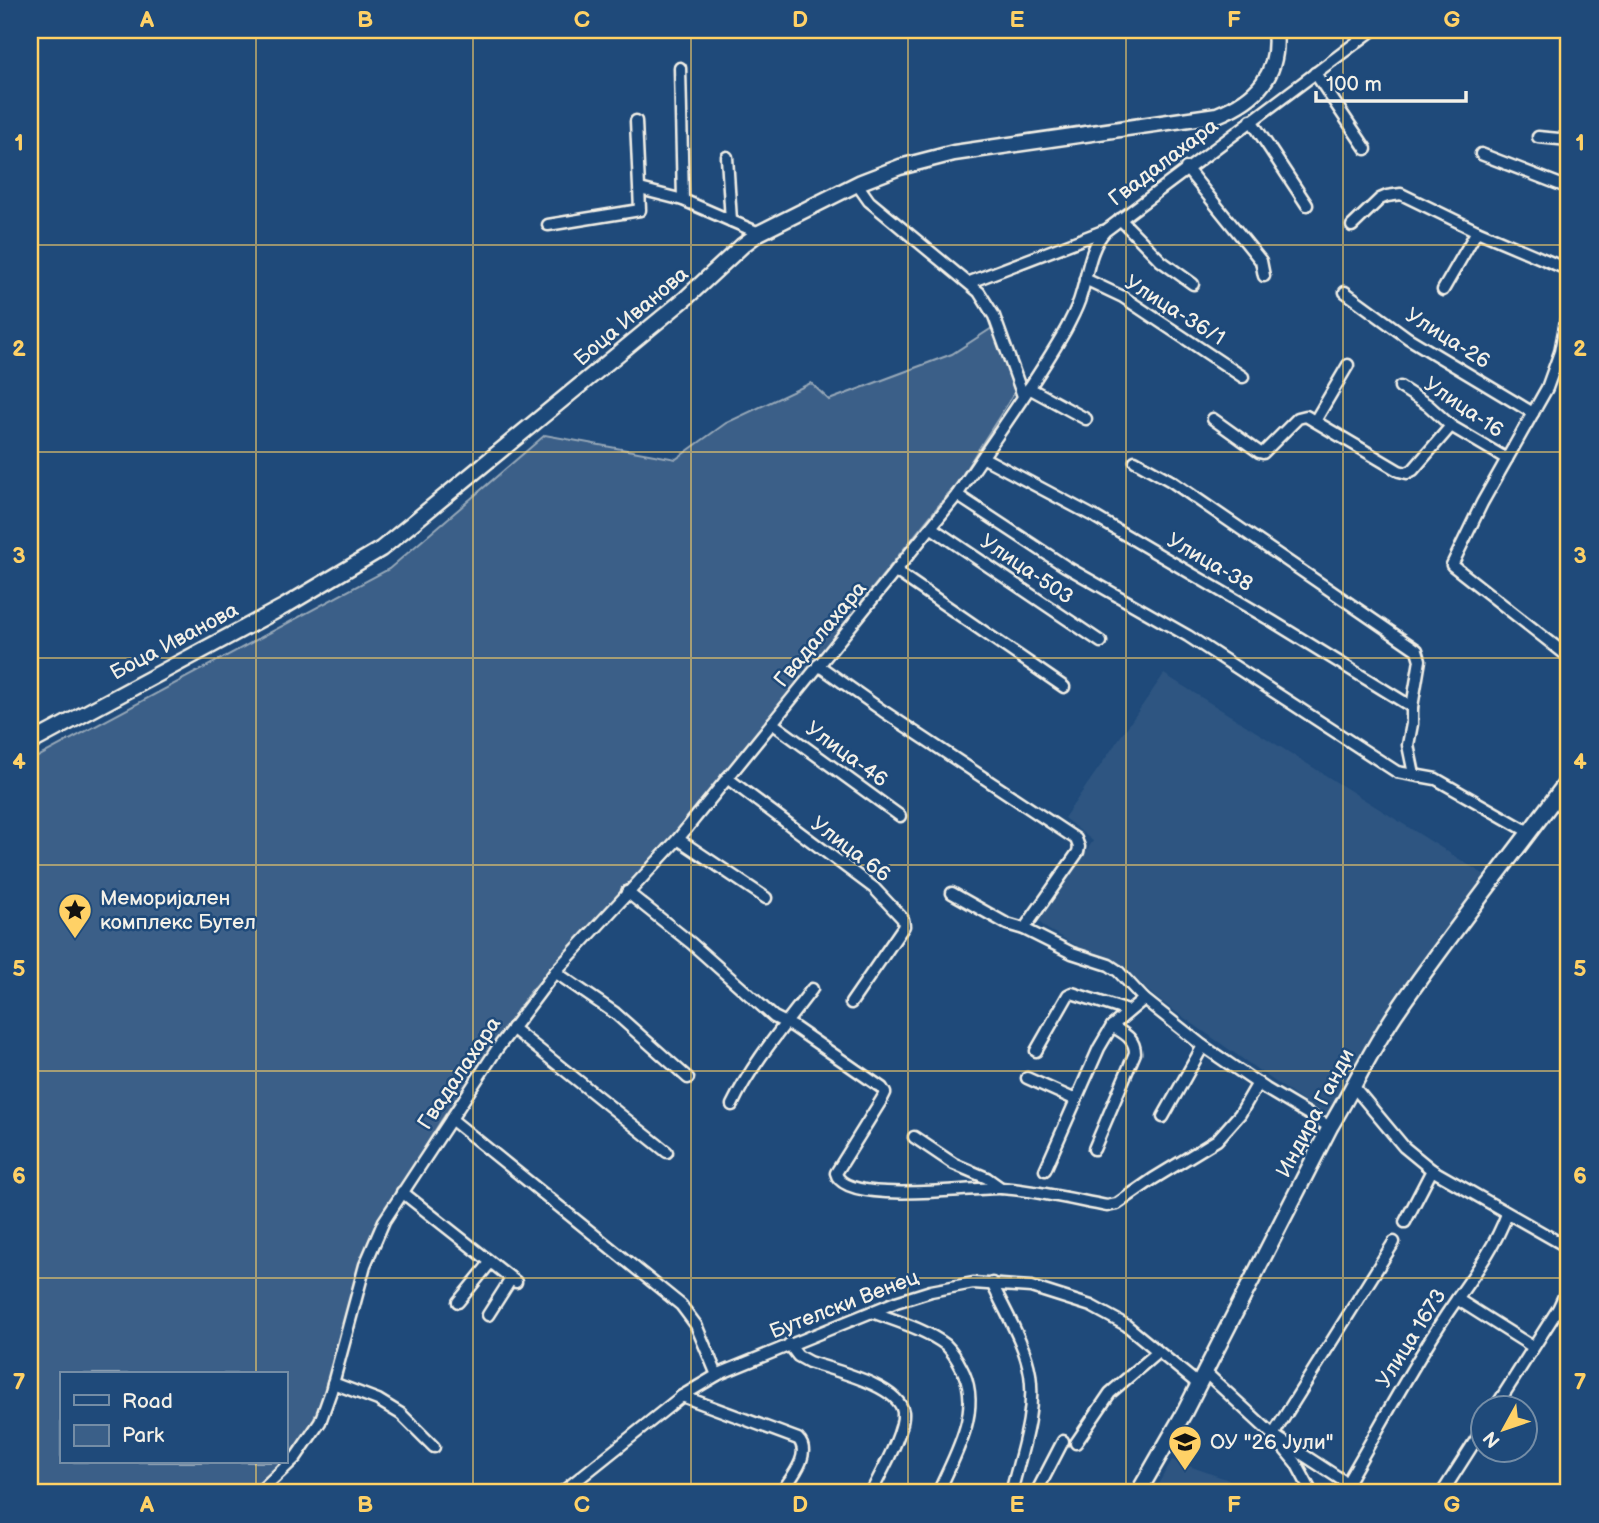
<svg xmlns="http://www.w3.org/2000/svg" width="1599" height="1523" viewBox="0 0 1599 1523" font-family="'Balsamiq Sans',sans-serif">
	<style>
		.built { fill: #2d5581 }
		.green { fill: #3a5f88; stroke: #97a8b8; stroke-width: 2 }
		.lines { fill: none; stroke-linecap: round; stroke-linejoin: round }
		.street-casing { stroke: #f4f1e8; stroke-width: 15 }
		.secondary-casing { stroke: #f4f1e8; stroke-width: 19 }
		.street { stroke: #1f4a7a; stroke-width: 10 }
		.secondary { stroke: #1f4a7a; stroke-width: 14 }
		.grid { fill: none; stroke: #ffd166; stroke-width: 2; stroke-opacity: 0.55 }
		.labels { text-anchor: middle; stroke-width: 5; stroke-linejoin: round; paint-order: stroke }
		.street-label { font-size: 21px; fill: #f4f1e8; stroke: #1f4a7a }
		.poi-label { font-size: 21px; fill: #f4f1e8; stroke: #1f4a7a; text-anchor: start }
		.neatline { fill: none; stroke: #ffd166; stroke-width: 2.5 }
		.grid-label { font-size: 23px; text-anchor: middle; font-weight: bold; fill: #ffd166 }
	</style>
	<rect width="100%" height="100%" fill="#1f4a7a"/>
	<filter id="ink" filterUnits="userSpaceOnUse"><feTurbulence type="fractalNoise" baseFrequency=".0143" numOctaves="2"/><feDisplacementMap in="SourceGraphic" scale="14" xChannelSelector="R" yChannelSelector="G"/><feConvolveMatrix kernelMatrix="1 2 1 2 8 2 1 2 1" color-interpolation-filters="sRGB"/></filter>
	<g filter="url(#ink)">
		<g class="built">
			<polygon points="1164,674 1491,879 1333,1113 1318,1112 1156,998 1131,976 1047,929 1038,921 1093,841 1064,818"/>
			<polygon points="1172,1460 1240,1484 1257,1493 1153,1493"/>
		</g>
		<polygon class="green" points="992,328 1015,392 959,480 660,854 530,992 441,1121 380,1220 321,1410 302,1444 285,1461 285,1374 61,1374 61,1462 284,1462 250,1493 30,1493 30,761 389,569 545,435 676,459 726,423 811,383 829,400 952,354"/>
		<g class="lines">
			<g class="street-casing">
				<g id="street">
					<polyline points="680,68 683,200"/>
					<polyline points="1315,73 1366,149"/>
					<polyline points="1251,120 1307,205"/>
					<polyline points="1538,137 1569,140"/>
					<polyline points="1481,154 1569,188"/>
					<polyline points="727,157 731,221"/>
					<polyline points="1186,168 1261,261 1264,276"/>
					<polyline points="857,184 869,201 979,292 994,316 1023,396"/>
					<polyline points="640,189 683,200 759,233"/>
					<polyline points="1120,219 1161,261 1193,284"/>
					<polyline points="548,225 640,210 636,121"/>
					<polyline points="1352,226 1380,199 1387,196 1401,194 1477,231 1569,270"/>
					<polyline points="1085,279 1123,297 1243,377"/>
					<polyline points="970,282 1103,231"/>
					<polyline points="1443,290 1477,231"/>
					<polyline points="1345,292 1408,338 1533,413"/>
					<polyline points="1569,305 1560,352 1547,388 1482,503 1452,565 1569,657"/>
					<polyline points="1400,387 1428,405 1451,426 1507,459"/>
					<polyline points="1029,388 1086,419"/>
					<polyline points="1213,419 1259,452 1263,453 1298,418 1306,416 1399,471 1407,473 1413,470 1451,426"/>
					<polyline points="1315,421 1348,365"/>
					<polyline points="984,458 1095,517 1272,621 1412,707"/>
					<polyline points="1135,461 1171,481 1417,650 1420,660 1412,707 1412,724 1408,745 1414,774"/>
					<polyline points="957,495 1065,566 1188,636 1397,772 1436,779 1529,832"/>
					<polyline points="932,528 1101,642"/>
					<polyline points="897,572 1064,687"/>
					<polyline points="818,665 883,711 1076,839 1079,847 1078,852 1024,929"/>
					<polyline points="772,723 900,816"/>
					<polyline points="727,778 874,888 903,919 904,926 851,1003"/>
					<polyline points="678,839 766,898"/>
					<path d="M627 892 691 943 774 1017 794 1027 882 1088 885 1093 882 1099 836 1173C843 1206 973 1187 1001 1188 1034 1190 1075 1200 1107 1206L1117 1204 1153 1179 1217 1140 1240 1114 1258 1083"/>
					<polyline points="952,893 1007,924 1024,929 1072,953 1109,965 1118,971 1144,999 1203,1046 1266,1089 1330,1127"/>
					<polyline points="555,972 615,1013 688,1078"/>
					<polyline points="512,1028 667,1152"/>
					<polyline points="1036,1051 1068,995 1072,993 1128,1011"/>
					<polyline points="1027,1078 1076,1100"/>
					<polyline points="1354,1087 1404,1147 1432,1170 1569,1248"/>
					<path d="M732 1105C752 1063 784 1026 812 989"/>
					<polyline points="1163,1117 1203,1046"/>
					<polyline points="451,1119 681,1305 696,1325 717,1375"/>
					<polyline points="914,1137 954,1164 987,1178 1001,1188"/>
					<path d="M1094 1149 1135 1053C1135 1038 1123 1033 1112 1026"/>
					<polyline points="1045,1170 1099,1048 1112,1026 1144,999"/>
					<polyline points="402,1192 516,1282"/>
					<polyline points="1405,1222 1432,1170"/>
					<path d="M992 1283C1005 1312 1025 1343 1030 1374 1036 1414 1020 1455 1011 1493"/>
					<polyline points="1457,1299 1533,1347"/>
					<polyline points="458,1302 490,1263"/>
					<path d="M872 1312C896 1321 925 1329 946 1345 952 1351 957 1359 961 1367 984 1409 955 1454 938 1493"/>
					<polyline points="488,1315 511,1279"/>
					<path d="M789 1344 798 1356 809 1362C832 1370 899 1385 903 1412 905 1432 880 1474 871 1493"/>
					<polyline points="1205,1372 1273,1435 1362,1493"/>
					<polyline points="333,1383 378,1400 401,1414 434,1447"/>
					<path d="M682 1396 798 1439C813 1454 790 1479 781 1493"/>
					<polyline points="1495,1408 1558,1309 1569,1285"/>
					<polyline points="1076,1443 1110,1393 1158,1352"/>
					<path d="M1347 1483C1380 1427 1410 1369 1446 1315 1468 1282 1493 1252 1507 1214"/>
					<path d="M258 1493 296 1457 320 1422 331 1391 365 1265 384 1221 497 1049 555 972 678 839 957 495C993 440 1033 387 1066 329 1071 319 1078 307 1081 295 1088 273 1089 249 1105 231L1373 30"/>
					<polyline points="561,1493 682,1396 719,1374 896,1302 931,1291 973,1283 1031,1287 1091,1306 1126,1325 1198,1384"/>
					<polyline points="1036,1493 1063,1441"/>
					<polyline points="1312,1493 1296,1463 1273,1435 1394,1242"/>
					<polyline points="1442,1493 1484,1427"/>
				</g>
			</g>
			<g class="secondary-casing">
				<g id="secondary">
					<path d="M30 743 285 606 381 549 686 298 743 245 759 233 861 182 900 167 954 153 1217 115C1257 99 1280 75 1275 30"/>
					<path d="M1138 1493 1184 1413 1330 1127C1354 1087 1373 1045 1400 1007 1454 929 1513 855 1569 779"/>
				</g>
			</g>
			<use href="#street" class="street"/>
			<use href="#secondary" class="secondary"/>
		</g>
	</g>
	<path class="grid" d="M256 30V1374M473 30V1493M691 30V1493M908 30V1493M1126 30V1493M1343 30V1493M30 245H1569M30 452H1569M30 658H1569M30 865H1569M30 1071H1569M30 1278H1569M256 1462V1493"/>
	<defs>
		<g id="sight-pin" transform="scale(1.75)"><path d="M0 17L-7.5 6A9.5 9.5 0 1 1 7.5 6Z" fill="#ffd166" stroke="#1f4a7a"/><path d="M0-6L1.8-2.2L6-1.7L2.9 1.2L3.7 5.4L0 3.3L-3.7 5.4L-2.9 1.2L-6-1.7L-1.8-2.2Z" fill="#111"/></g>
		<g id="school-pin" transform="scale(1.75)"><path d="M0 17L-7.5 6A9.5 9.5 0 1 1 7.5 6Z" fill="#ffd166" stroke="#1f4a7a"/><path d="M0-5L7-2L0 1L-7-2ZM-4 1L0 2.5L4 1V4Q0 6-4 4Z" fill="#111"/></g>
	</defs>
	<g fill-rule="evenodd">
		<use href="#sight-pin" x="75" y="910"/>
		<use href="#school-pin" x="1185" y="1442"/>
	</g>
	<g class="labels">
		<g class="street-label">
			<text transform="translate(1163 162) rotate(-37)" y="7">Гвадалахара</text>
			<text transform="translate(1175 310) rotate(32)" y="7">Улица-36/1</text>
			<text transform="translate(631 316) rotate(-40)" y="7">Боца Иванова</text>
			<text transform="translate(1448 338) rotate(32)" y="7">Улица-26</text>
			<text transform="translate(1464 407) rotate(34)" y="7">Улица-16</text>
			<text transform="translate(1210 562) rotate(30)" y="7">Улица-38</text>
			<text transform="translate(1027 569) rotate(34)" y="7">Улица-503</text>
			<text transform="translate(820 634) rotate(-50)" y="7">Гвадалахара</text>
			<text transform="translate(174 641) rotate(-28)" y="7">Боца Иванова</text>
			<text transform="translate(847 754) rotate(36)" y="7">Улица-46</text>
			<text transform="translate(851 849) rotate(37)" y="7">Улица 66</text>
			<text transform="translate(459 1073) rotate(-56)" y="7">Гвадалахара</text>
			<text transform="translate(1315 1113) rotate(-62)" y="7">Индира Ганди</text>
			<text transform="translate(844 1304) rotate(-21)" y="7">Бутелски Венец</text>
			<text transform="translate(1411 1338) rotate(-58)" y="7">Улица 1673</text>
		</g>
		<g class="poi-label">
			<text x="100" y="905">Меморијален<tspan x="100" dy="24">комплекс Бутел</tspan></text>
			<text x="1210" y="1449">ОУ "26 Јули"</text>
		</g>
	</g>
	<rect width="1599" height="1523" fill="none" stroke="#1f4a7a" stroke-width="77"/>
	<rect x="60" y="1372" width="228" height="91" fill="#1f4a7a" stroke="#748da6" stroke-width="2"/>
	<rect x="74" y="1395" width="35" height="10" fill="#1f4a7a" stroke="#748da6" stroke-width="2"/>
	<text x="122" y="1408" font-size="21" fill="#f4f1e8">Road</text>
	<rect x="74" y="1425" width="35" height="21" fill="#3a5f88" stroke="#748da6" stroke-width="2"/>
	<text x="122" y="1442" font-size="21" fill="#f4f1e8">Park</text>
	<g transform="translate(1504 1429) rotate(230)"><circle r="33" fill="#1f4a7a" stroke="#748da6" stroke-width="2"/>
	<path d="M0-5L12 26L0 18L-12 26Z" fill="#ffd166"/>
	<text y="-10" font-size="19" font-weight="bold" text-anchor="middle" fill="#f4f1e8">N</text>
	</g>
	<path d="M1316 91v10h150v-10" fill="none" stroke="#f4f1e8" stroke-width="3.5"/>
	<text x="1326" y="91" font-size="21" fill="#f4f1e8" stroke="#1f4a7a" stroke-width="5" paint-order="stroke">100 m</text>
	<rect x="38" y="38" width="1522" height="1446" class="neatline"/>
	<g class="grid-label">
		<text x="147" y="27">A</text>
		<text x="365" y="27">B</text>
		<text x="582" y="27">C</text>
		<text x="800" y="27">D</text>
		<text x="1017" y="27">E</text>
		<text x="1234" y="27">F</text>
		<text x="1452" y="27">G</text>
		<text x="19" y="150">1</text>
		<text x="1580" y="150">1</text>
		<text x="19" y="356">2</text>
		<text x="1580" y="356">2</text>
		<text x="19" y="563">3</text>
		<text x="1580" y="563">3</text>
		<text x="19" y="769">4</text>
		<text x="1580" y="769">4</text>
		<text x="19" y="976">5</text>
		<text x="1580" y="976">5</text>
		<text x="19" y="1183">6</text>
		<text x="1580" y="1183">6</text>
		<text x="19" y="1389">7</text>
		<text x="1580" y="1389">7</text>
		<text x="147" y="1512">A</text>
		<text x="365" y="1512">B</text>
		<text x="582" y="1512">C</text>
		<text x="800" y="1512">D</text>
		<text x="1017" y="1512">E</text>
		<text x="1234" y="1512">F</text>
		<text x="1452" y="1512">G</text>
	</g>
</svg>
